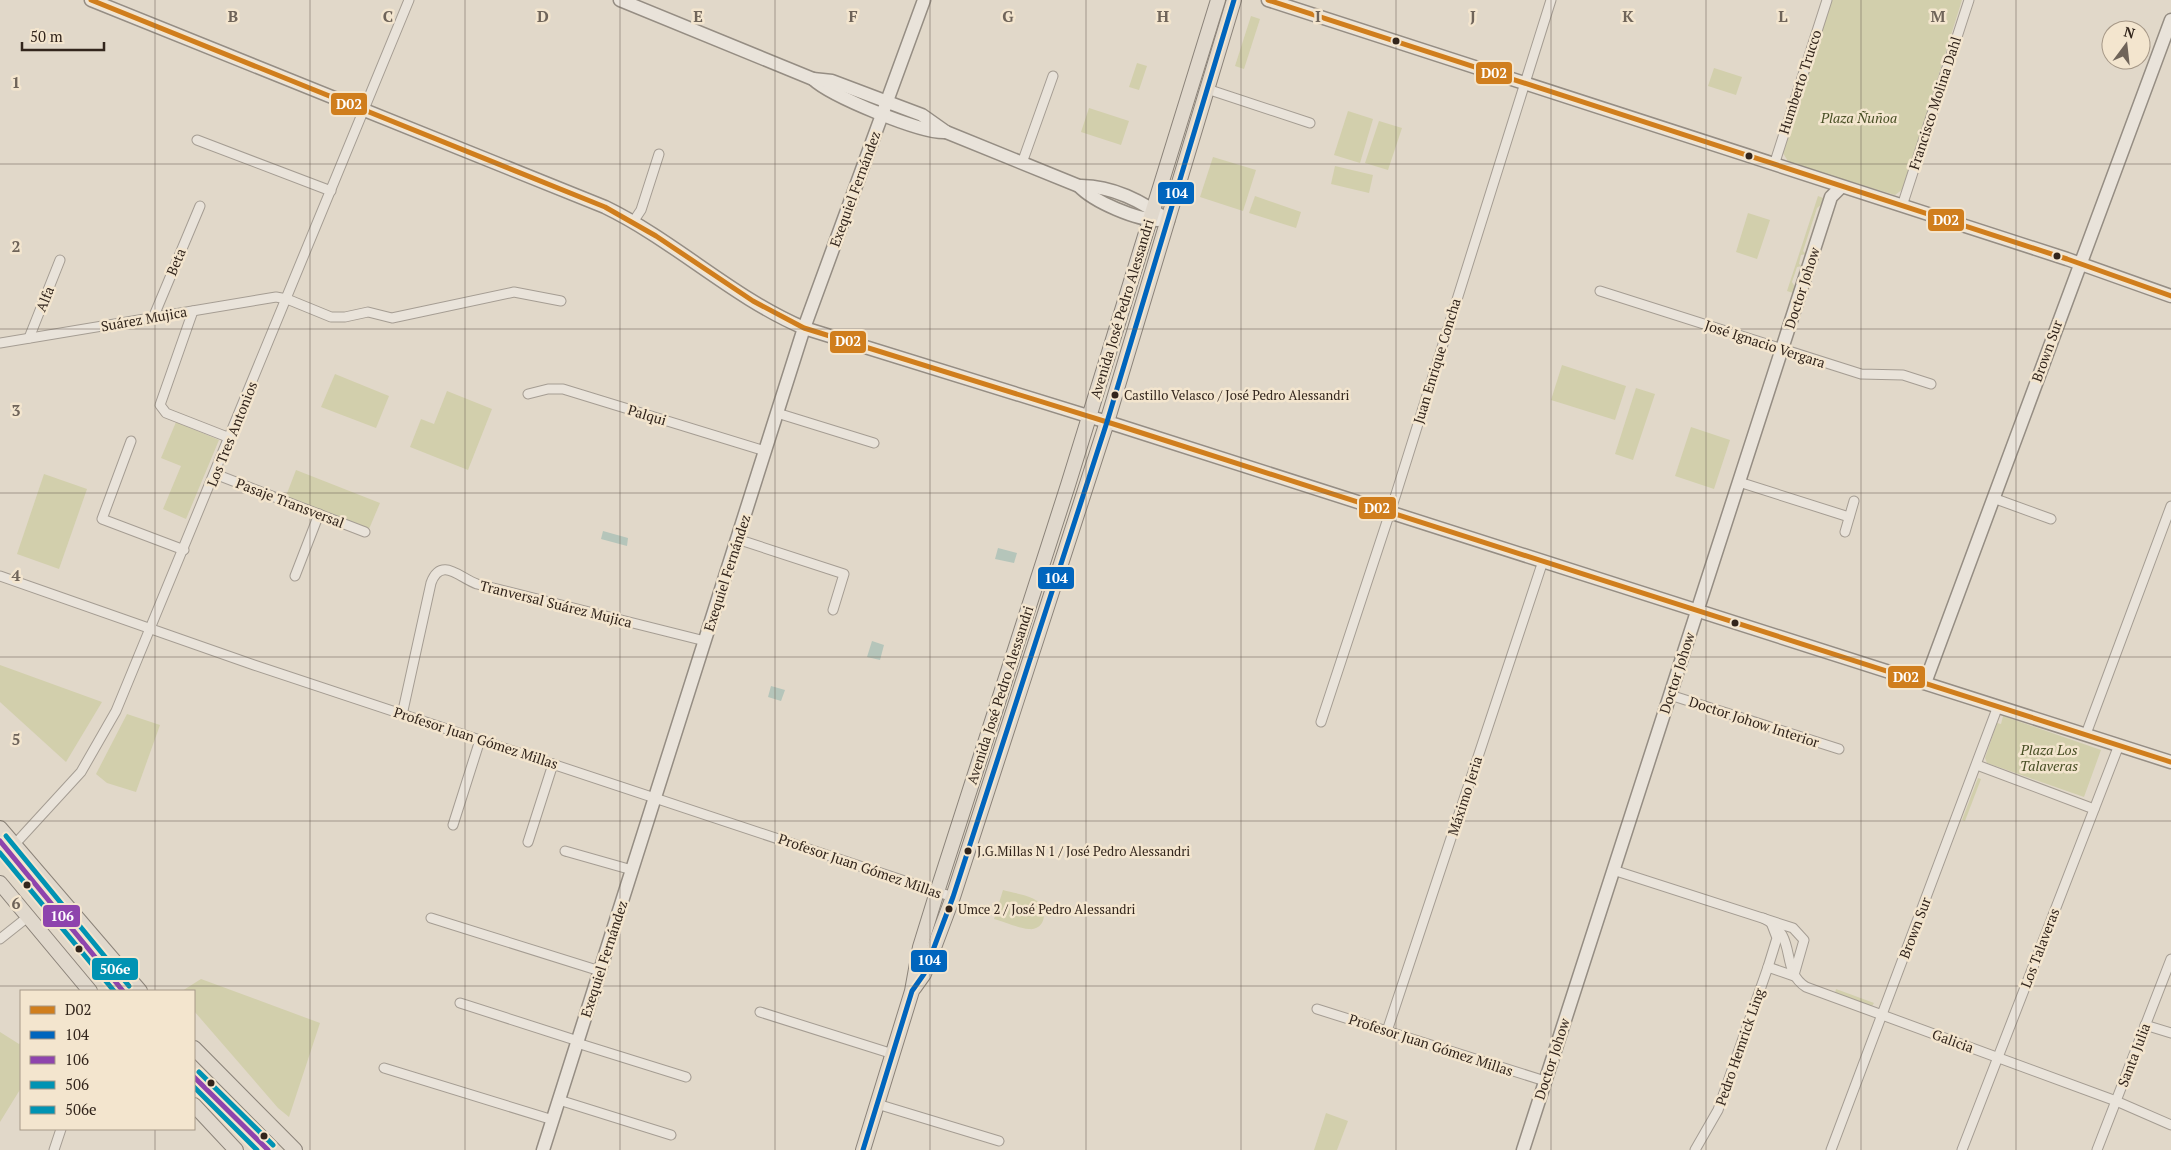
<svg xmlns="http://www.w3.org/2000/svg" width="2171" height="1150" viewBox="0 0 2171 1150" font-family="'PT Serif',serif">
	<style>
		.green { fill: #d2cfac }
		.water { fill: #b5c5ba }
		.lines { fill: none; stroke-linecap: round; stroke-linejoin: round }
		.street-casing { stroke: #a59d93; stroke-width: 11 }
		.secondary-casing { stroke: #958d83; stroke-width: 15 }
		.primary-casing { stroke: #8b8379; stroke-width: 16 }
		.street { stroke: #e9e3da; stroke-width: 9 }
		.secondary { stroke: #e9e3da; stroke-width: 12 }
		.primary { stroke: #e0d8cc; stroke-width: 14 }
		.bus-1-casing { stroke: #f3e5ce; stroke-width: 9 }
		.bus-2-casing { stroke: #f3e5ce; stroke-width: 9 }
		.bus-3-casing { stroke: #f3e5ce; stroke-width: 9 }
		.bus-4-casing { stroke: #f3e5ce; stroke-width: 9 }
		.bus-5-casing { stroke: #f3e5ce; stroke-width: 9 }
		.bus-1 { stroke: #d07e1d; stroke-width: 5 }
		.bus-2 { stroke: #0065bd; stroke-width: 5 }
		.bus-3 { stroke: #8e44ad; stroke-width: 5 }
		.bus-4 { stroke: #0093b3; stroke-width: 5 }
		.bus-5 { stroke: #0093b3; stroke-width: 5 }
		.grid { fill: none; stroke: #6f6459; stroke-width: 1; stroke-opacity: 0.55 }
		.bus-dot { fill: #32251c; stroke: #f3e5ce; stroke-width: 2 }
		.labels { text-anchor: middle; stroke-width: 5; stroke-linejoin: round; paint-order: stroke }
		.bus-label { font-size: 13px; fill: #32251c; stroke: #f3e5ce; text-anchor: start }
		.street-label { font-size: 14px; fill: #32251c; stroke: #f3e5ce }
		.park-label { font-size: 14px; font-style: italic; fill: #474e24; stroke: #f3e5ce }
		.grid-label { font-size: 16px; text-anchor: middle; font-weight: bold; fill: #6f6459; stroke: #f3e5ce; stroke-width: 5; stroke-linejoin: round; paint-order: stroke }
		.line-badge { stroke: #f3e5ce; stroke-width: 2 }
		.badge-label { font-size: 14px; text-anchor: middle; font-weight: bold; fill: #fff }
	</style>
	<rect width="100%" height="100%" fill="#e1d8c9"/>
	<g class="green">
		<polygon points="1832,0 1962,0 1903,189 1895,195 1789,163 1783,153"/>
		<polygon points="1251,16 1260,19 1244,69 1235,66"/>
		<polygon points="1137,63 1147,66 1139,90 1129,87"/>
		<polygon points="1714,68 1742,77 1736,95 1708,86"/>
		<polygon points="1089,108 1129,121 1121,145 1081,132"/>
		<polygon points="1348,111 1373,119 1360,163 1334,155"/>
		<polygon points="1379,121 1402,128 1388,170 1365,163"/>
		<polygon points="1213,157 1256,170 1243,211 1200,197"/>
		<polygon points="1335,166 1373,175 1369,193 1331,184"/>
		<polygon points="1255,196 1301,212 1296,228 1249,213"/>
		<polygon points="1818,196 1823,198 1821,205 1817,208 1803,251 1806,254 1801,255 1799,264 1802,266 1797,267 1792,282 1795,287 1793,293 1787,291"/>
		<polygon points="1748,213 1770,220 1757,259 1736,252"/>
		<polygon points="1562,365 1626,386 1615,420 1551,400"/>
		<polygon points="335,374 389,396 376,428 321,407"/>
		<polygon points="1636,388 1655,394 1633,460 1615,454"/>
		<polygon points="447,391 492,409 468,470 410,447 421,419 434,424"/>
		<polygon points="176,422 219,440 186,519 163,509 181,466 161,458"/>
		<polygon points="1691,427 1730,440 1714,489 1675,476"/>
		<polygon points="296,470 380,503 369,529 286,496"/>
		<polygon points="44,474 87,489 59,569 17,554"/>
		<polygon points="0,665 102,702 66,762 0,702"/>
		<polygon points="127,714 160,725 136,792 107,783 96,774"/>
		<polygon points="2003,716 2101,750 2084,797 1987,763 1985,758 1997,723 2001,724"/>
		<polygon points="1978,778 1981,779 1965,821 1962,820"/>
		<path d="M1003 890C1013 893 1030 895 1037 901 1049 910 1045 931 1029 929 1018 928 1005 922 994 919Z"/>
		<polygon points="201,979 320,1023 289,1117 278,1108 194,1011 194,991 182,991"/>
		<polygon points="1836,989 1874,1003 1872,1006 1835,993"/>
		<polygon points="0,1032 19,1044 21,1042 21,1088 0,1122"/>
		<polygon points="1326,1113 1348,1121 1337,1150 1314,1150"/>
	</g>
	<g class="water">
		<polygon points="603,531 628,538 627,546 601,539"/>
		<polygon points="998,548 1017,553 1014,563 995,559"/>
		<polygon points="872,641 884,645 880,660 867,657"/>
		<polygon points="771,686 785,690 781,701 768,697"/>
	</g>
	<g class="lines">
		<g class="street-casing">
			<g id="street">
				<polyline points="1207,89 1310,123"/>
				<polyline points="197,140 331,191"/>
				<polyline points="1022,163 1053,76"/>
				<polyline points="1774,165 1827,0"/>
				<polyline points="1902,206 1969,0"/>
				<polyline points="633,222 641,210 659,154"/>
				<polyline points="1600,291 1861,374 1903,375 1931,384"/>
				<polyline points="193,311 160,405 166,413 230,438"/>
				<polyline points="153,318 200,206"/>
				<polyline points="29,338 60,260"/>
				<polyline points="0,343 276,297 287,299 331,317 345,317 368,312 392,318 514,292 561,301"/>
				<polyline points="528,394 548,389 563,389 765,451"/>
				<polyline points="777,413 874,443"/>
				<polyline points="131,441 102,519 184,550"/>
				<polyline points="215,474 365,532"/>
				<polyline points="1739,482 1849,517"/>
				<polyline points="1993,498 2051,519"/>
				<polyline points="1845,532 1854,501"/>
				<polyline points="737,539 844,574 833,610"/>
				<polyline points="0,576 254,665 953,897"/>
				<polyline points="295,576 319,514"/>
				<polyline points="1670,695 1839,749"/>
				<path d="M402 715 431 583C441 556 460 578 477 584L705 641"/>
				<polyline points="1321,722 1396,494 1551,0"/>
				<polyline points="2086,734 2171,506"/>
				<polyline points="1977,765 2094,809"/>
				<polyline points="453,825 480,740"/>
				<polyline points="528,842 553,764"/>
				<polyline points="15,844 81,772 116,711 409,0"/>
				<polyline points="565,851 632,870"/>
				<polyline points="1613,870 1793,928 1804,940 1794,975"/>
				<polyline points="431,918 600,971"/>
				<path d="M1763 918C1800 936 1778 969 1806 987L2116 1101 2171 1125"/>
				<polyline points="0,939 29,916"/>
				<polyline points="1768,967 1794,976"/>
				<polyline points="460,1003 578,1041"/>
				<polyline points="1317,1009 1545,1081"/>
				<polyline points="760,1012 893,1054"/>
				<polyline points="2145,1025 2171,1033"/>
				<polyline points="1387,1031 1543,561"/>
				<polyline points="577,1043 686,1077"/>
				<polyline points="384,1068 553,1120"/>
				<polyline points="559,1100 671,1135"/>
				<polyline points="877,1104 999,1141"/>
				<polyline points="54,1150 61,1129"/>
				<polyline points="1695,1150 1718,1110 1768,967 1777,938 1772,925"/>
				<polyline points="1831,1150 1998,706"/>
				<polyline points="1962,1150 2119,745"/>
				<polyline points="2097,1150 2171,959"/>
			</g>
		</g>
		<g class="secondary-casing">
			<g id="secondary">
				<path d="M91 0 605 207C675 241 733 298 804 328L1120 426 2171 762"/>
				<path d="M620 0 813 79C831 96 922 134 946 132"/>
				<polyline points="1268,0 2067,259 2171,296"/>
				<path d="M813 79 832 81 922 115 946 132 1079 186C1111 185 1144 202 1168 221"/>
				<path d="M1079 186C1094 202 1137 220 1158 220"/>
				<polyline points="1925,683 2171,20"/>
				<polyline points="543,1150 804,328 924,0"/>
				<polyline points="1523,1150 1831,197 1841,187"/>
			</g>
		</g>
		<g class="primary-casing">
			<g id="primary">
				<polyline points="0,828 140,991"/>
				<polyline points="0,883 90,991"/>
				<polyline points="914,988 924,974 953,897 1107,422 1234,0"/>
				<polyline points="194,1048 295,1150"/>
				<polyline points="194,1105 236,1150"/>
				<polyline points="863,1150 912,991 920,947 937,892 1068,485 1218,0"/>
			</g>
		</g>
		<use href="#street" class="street"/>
		<use href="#secondary" class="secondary"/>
		<use href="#primary" class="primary"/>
		<g class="bus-1-casing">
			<g id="bus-1">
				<polyline points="91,0 605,207 656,236 753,301 804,328 1120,426 2171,762"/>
				<polyline points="1268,0 2067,259 2171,296"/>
			</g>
		</g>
		<g class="bus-2-casing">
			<polyline id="bus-2" points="863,1150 912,991 924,974 953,897 1107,422 1234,0"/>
		</g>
		<g class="bus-3-casing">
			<g id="bus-3">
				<polyline points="0,841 123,991"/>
				<polyline points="194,1077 268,1150"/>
			</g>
		</g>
		<g class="bus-4-casing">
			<g id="bus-4">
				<polyline points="0,853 114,991"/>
				<polyline points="194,1087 257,1150"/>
			</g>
		</g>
		<g class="bus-5-casing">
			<g id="bus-5">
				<polyline points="6,836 129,986"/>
				<polyline points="199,1072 273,1145"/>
			</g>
		</g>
		<use href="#bus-1" class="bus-1"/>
		<use href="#bus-2" class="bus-2"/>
		<use href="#bus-3" class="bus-3"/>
		<use href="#bus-4" class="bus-4"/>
		<use href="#bus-5" class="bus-5"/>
	</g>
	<path class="grid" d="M155 0V991M310 0V1150M465 0V1150M620 0V1150M775 0V1150M930 0V1150M1086 0V1150M1241 0V1150M1396 0V1150M1551 0V1150M1706 0V1150M1861 0V1150M2016 0V1150M0 164H2171M0 329H2171M0 493H2171M0 657H2171M0 821H2171M0 986H2171M155 1129V1150"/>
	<g class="bus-dot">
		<circle cx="1396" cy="41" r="4.5"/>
		<circle cx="1749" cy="156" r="4.5"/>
		<circle cx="2057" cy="256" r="4.5"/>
		<circle cx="1115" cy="395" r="4.5"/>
		<circle cx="1735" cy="623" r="4.5"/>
		<circle cx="968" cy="851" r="4.5"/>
		<circle cx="27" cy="885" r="4.5"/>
		<circle cx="949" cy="909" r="4.5"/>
		<circle cx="79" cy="949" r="4.5"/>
		<circle cx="211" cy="1083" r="4.5"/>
		<circle cx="264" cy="1136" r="4.5"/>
	</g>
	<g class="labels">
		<g class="bus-label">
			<text x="1124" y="400">Castillo Velasco / José Pedro Alessandri</text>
			<text x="977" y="856">J.G.Millas N 1 / José Pedro Alessandri</text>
			<text x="958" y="914">Umce 2 / José Pedro Alessandri</text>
		</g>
		<g class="street-label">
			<text transform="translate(1800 82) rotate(-72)" y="5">Humberto Trucco</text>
			<text transform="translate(1935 103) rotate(-72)" y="5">Francisco Molina Dahl</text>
			<text transform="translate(855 189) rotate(-70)" y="5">Exequiel Fernández</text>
			<text transform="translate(176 262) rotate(-67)" y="5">Beta</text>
			<text transform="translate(1802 288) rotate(-72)" y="5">Doctor Johow</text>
			<text transform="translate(45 299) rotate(-68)" y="5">Alfa</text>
			<text transform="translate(1122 309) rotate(-73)" y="5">Avenida José Pedro Alessandri</text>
			<text transform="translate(144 319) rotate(-10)" y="5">Suárez Mujica</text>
			<text transform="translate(1765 344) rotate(18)" y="5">José Ignacio Vergara</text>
			<text transform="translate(2047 351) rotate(-70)" y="5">Brown Sur</text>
			<text transform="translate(1437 361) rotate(-73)" y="5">Juan Enrique Concha</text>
			<text transform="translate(647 415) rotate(17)" y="5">Palqui</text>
			<text transform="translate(232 434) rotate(-68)" y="5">Los Tres Antonios</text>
			<text transform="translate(290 503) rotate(21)" y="5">Pasaje Transversal</text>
			<text transform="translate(727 573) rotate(-72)" y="5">Exequiel Fernández</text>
			<text transform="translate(556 604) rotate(14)" y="5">Tranversal Suárez Mujica</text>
			<text transform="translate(1677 673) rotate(-72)" y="5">Doctor Johow</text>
			<text transform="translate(1000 695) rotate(-72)" y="5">Avenida José Pedro Alessandri</text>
			<text transform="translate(1754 722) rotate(18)" y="5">Doctor Johow Interior</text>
			<text transform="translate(476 738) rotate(18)" y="5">Profesor Juan Gómez Millas</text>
			<text transform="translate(1465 796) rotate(-72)" y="5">Máximo Jeria</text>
			<text transform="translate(860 866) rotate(19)" y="5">Profesor Juan Gómez Millas</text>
			<text transform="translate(1915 928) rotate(-69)" y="5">Brown Sur</text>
			<text transform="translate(2040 948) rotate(-69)" y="5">Los Talaveras</text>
			<text transform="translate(604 959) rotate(-72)" y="5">Exequiel Fernández</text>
			<text transform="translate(1953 1041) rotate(20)" y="5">Galicia</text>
			<text transform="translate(1431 1045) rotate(18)" y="5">Profesor Juan Gómez Millas</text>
			<text transform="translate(1740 1047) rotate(-71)" y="5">Pedro Hemrick Ling</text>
			<text transform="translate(2134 1055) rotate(-69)" y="5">Santa Julia</text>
			<text transform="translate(1552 1059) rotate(-72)" y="5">Doctor Johow</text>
		</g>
		<g class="park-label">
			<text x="1859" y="123">Plaza Ñuñoa</text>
			<text x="2049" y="755">Plaza Los<tspan x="2049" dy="16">Talaveras</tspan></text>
		</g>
	</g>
	<g class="grid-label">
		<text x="233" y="22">B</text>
		<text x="388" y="22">C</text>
		<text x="543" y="22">D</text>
		<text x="698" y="22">E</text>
		<text x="853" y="22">F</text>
		<text x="1008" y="22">G</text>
		<text x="1163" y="22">H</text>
		<text x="1318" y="22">I</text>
		<text x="1473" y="22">J</text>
		<text x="1628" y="22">K</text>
		<text x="1783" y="22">L</text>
		<text x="1938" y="22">M</text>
		<text x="16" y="88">1</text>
		<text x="16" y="252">2</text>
		<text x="16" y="416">3</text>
		<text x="16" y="581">4</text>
		<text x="16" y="745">5</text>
		<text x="16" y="909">6</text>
	</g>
	<g class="line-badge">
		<rect x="1475" y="61" width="38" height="24" rx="5" fill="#d07e1d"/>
		<rect x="330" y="92" width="38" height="24" rx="5" fill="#d07e1d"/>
		<rect x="1157" y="181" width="38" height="24" rx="5" fill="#0065bd"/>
		<rect x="1927" y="208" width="38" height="24" rx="5" fill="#d07e1d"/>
		<rect x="829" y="330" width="38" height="24" rx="5" fill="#d07e1d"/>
		<rect x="1358" y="496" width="39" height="24" rx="5" fill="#d07e1d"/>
		<rect x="1037" y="566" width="38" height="24" rx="5" fill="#0065bd"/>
		<rect x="1887" y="665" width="39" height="24" rx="5" fill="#d07e1d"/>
		<rect x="42" y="904" width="39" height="24" rx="5" fill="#8e44ad"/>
		<rect x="910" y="949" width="38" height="24" rx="5" fill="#0065bd"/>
		<rect x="91" y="957" width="48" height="24" rx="5" fill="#0093b3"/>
	</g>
	<g class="badge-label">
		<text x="1494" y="78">D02</text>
		<text x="349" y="109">D02</text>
		<text x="1176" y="198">104</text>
		<text x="1946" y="225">D02</text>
		<text x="848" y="346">D02</text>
		<text x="1377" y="513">D02</text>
		<text x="1056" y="583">104</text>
		<text x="1906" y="682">D02</text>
		<text x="62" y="921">106</text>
		<text x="929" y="965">104</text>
		<text x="115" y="974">506e</text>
	</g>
	<rect x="20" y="990" width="175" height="140" fill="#f3e5ce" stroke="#a69887"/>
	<rect x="30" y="1006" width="25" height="8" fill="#d07e1d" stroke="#a69887"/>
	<text x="65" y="1015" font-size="15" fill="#32251c">D02</text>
	<rect x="30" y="1031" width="25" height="8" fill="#0065bd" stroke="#a69887"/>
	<text x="65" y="1040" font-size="15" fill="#32251c">104</text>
	<rect x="30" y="1056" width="25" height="8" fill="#8e44ad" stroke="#a69887"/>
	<text x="65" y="1065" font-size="15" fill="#32251c">106</text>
	<rect x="30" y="1081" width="25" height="8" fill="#0093b3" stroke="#a69887"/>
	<text x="65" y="1090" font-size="15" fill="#32251c">506</text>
	<rect x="30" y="1106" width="25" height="8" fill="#0093b3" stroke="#a69887"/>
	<text x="65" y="1115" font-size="15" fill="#32251c">506e</text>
	<g transform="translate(2126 45) rotate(15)"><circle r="24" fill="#f3e5ce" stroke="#a69887"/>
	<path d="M0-4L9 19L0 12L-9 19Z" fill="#6f6459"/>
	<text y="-8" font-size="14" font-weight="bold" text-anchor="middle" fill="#32251c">N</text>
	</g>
	<path d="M22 42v8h82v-8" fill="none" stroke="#32251c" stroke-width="2.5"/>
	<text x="30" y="42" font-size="15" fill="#32251c" stroke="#f3e5ce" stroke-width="4" paint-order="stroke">50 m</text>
</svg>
